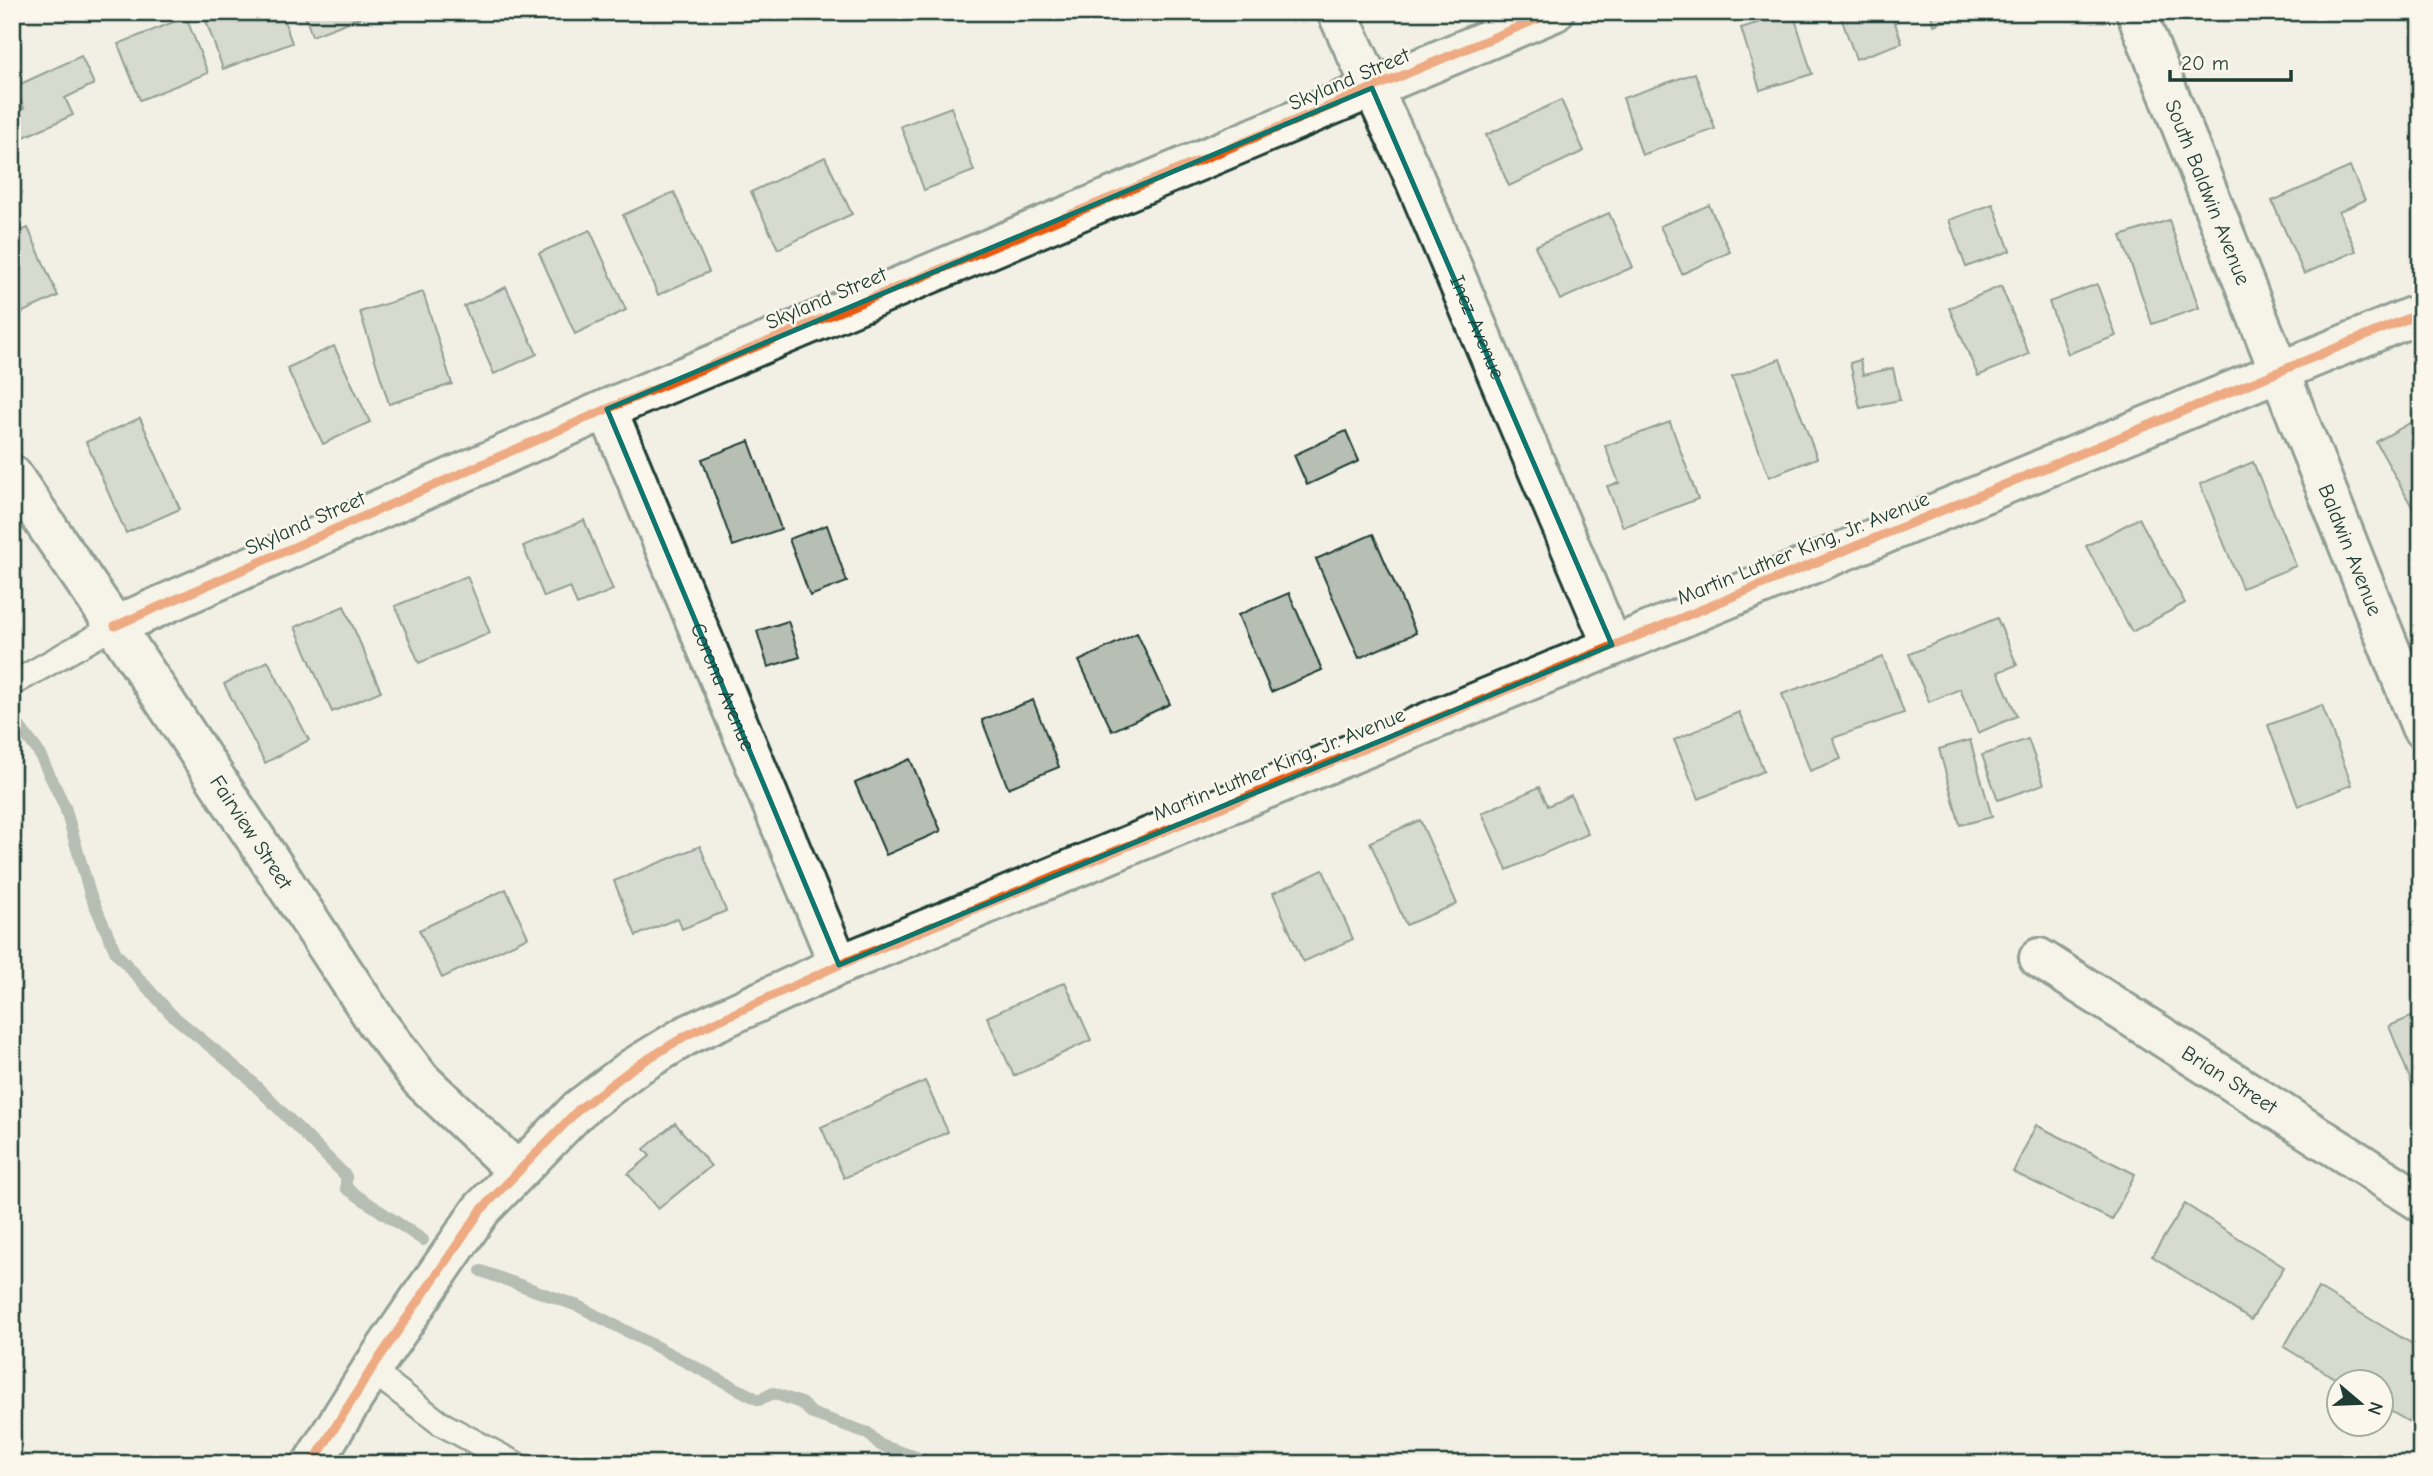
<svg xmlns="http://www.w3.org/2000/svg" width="2433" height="1476" viewBox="0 0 2433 1476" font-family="'Comic Neue',sans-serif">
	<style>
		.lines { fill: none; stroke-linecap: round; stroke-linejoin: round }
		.stream { stroke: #6e7f75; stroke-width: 12 }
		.building { fill: #b7beb3; stroke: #1f3d34; stroke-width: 2 }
		.service-casing { stroke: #1f3d34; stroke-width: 28 }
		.minor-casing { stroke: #1f3d34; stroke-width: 44 }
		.tertiary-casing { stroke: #1f3d34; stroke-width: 44 }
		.service { stroke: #fbf7ec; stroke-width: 23 }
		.minor { stroke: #fbf7ec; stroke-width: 38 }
		.tertiary { stroke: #fbf7ec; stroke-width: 38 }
		.cycleway-casing { stroke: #fbf7ec; stroke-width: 13 }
		.cycleway { stroke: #e8590c; stroke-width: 9 }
		.marked { fill: none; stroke: #0f766e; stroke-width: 5; stroke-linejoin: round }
		.labels { text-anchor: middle; stroke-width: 5; stroke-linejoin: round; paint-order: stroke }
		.street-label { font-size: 21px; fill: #1f3d34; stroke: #fbf7ec }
	</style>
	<rect width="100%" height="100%" fill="#f2f0e5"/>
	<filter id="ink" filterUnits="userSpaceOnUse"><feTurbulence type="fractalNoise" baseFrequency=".0143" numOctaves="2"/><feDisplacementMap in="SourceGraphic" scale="14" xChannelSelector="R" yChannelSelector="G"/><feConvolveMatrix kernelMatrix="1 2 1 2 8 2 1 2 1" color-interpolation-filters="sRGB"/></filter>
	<g filter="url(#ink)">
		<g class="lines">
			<g class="stream">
				<polyline points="12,717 38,751 65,807 90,894 116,953 172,1015 245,1075 346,1176 346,1188 423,1240"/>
				<polyline points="481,1271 578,1306 759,1400 773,1393 801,1403 813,1414 868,1433 880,1445 922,1459 926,1464"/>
			</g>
		</g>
		<g class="building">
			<polygon points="211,12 281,12 292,43 223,69 204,15"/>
			<polygon points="304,12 375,12 312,36"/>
			<polygon points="1793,12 1812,74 1760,90 1741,28"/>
			<polygon points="1839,12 1891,12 1902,43 1856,59"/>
			<polygon points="1930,12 1969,12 1934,25"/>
			<polygon points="186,17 208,73 140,100 118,44"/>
			<polygon points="81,56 94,84 65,98 73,115 13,142 12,114 24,108 14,87"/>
			<polygon points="1695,73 1715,129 1642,155 1623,98"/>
			<polygon points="1561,100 1584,151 1509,186 1486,135"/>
			<polygon points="951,107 974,171 924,190 901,126"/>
			<polygon points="825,157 852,214 778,249 751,192"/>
			<polygon points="2350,167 2365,200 2339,212 2356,251 2304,274 2272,201"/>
			<polygon points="674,192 709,272 658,295 623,215"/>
			<polygon points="1993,204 2010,251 1966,267 1949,220"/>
			<polygon points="1709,205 1730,252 1682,274 1660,226"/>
			<polygon points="1609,213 1633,267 1560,300 1535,246"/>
			<polygon points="2169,220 2199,308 2152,324 2121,236"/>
			<polygon points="28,228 58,296 12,317 12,235"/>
			<polygon points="590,230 626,310 575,334 539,253"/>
			<polygon points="2097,284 2116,336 2068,354 2049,302"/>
			<polygon points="2001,286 2029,354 1978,376 1949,308"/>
			<polygon points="506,287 537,354 494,374 464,306"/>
			<polygon points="423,292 452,384 389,404 360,312"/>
			<polygon points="334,346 370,422 323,444 287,368"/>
			<polygon points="1780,359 1817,458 1769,477 1732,377"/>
			<polygon points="1860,360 1863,375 1893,368 1900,400 1860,408 1850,363"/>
			<polygon points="2421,417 2421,523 2376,442"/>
			<polygon points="140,418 180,509 126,533 86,442"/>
			<polygon points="1670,422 1698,499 1623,527 1607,486 1619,483 1605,446"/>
			<polygon points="1346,431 1359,461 1307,485 1294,455"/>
			<polygon points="749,441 781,529 733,546 702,459"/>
			<polygon points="2253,462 2296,566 2242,588 2200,484"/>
			<polygon points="2139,518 2185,603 2132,632 2086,546"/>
			<polygon points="584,520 613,590 577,605 570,587 544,597 523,546"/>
			<polygon points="827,525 847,582 810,596 789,539"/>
			<polygon points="1373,534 1416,633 1359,658 1316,559"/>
			<polygon points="467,576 490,633 419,663 395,606"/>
			<polygon points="1289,593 1322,670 1271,692 1238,615"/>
			<polygon points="344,606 381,691 332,712 295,627"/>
			<polygon points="1997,618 2017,665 1998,672 2017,716 1978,733 1960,689 1929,702 1909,654"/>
			<polygon points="788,621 800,657 768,667 757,631"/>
			<polygon points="1137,633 1170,704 1112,731 1079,661"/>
			<polygon points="1883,657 1904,713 1833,738 1841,759 1810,771 1782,694"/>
			<polygon points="268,661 309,740 265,763 224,684"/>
			<polygon points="1033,700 1059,767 1008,788 982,720"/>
			<polygon points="2322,705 2352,785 2298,806 2268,725"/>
			<polygon points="1739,712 1764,771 1699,799 1674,740"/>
			<polygon points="2028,739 2044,784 1998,800 1982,755"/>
			<polygon points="1970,740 1992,817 1960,825 1939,749"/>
			<polygon points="910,759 941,831 886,855 855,783"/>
			<polygon points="1539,787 1548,806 1571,795 1588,834 1507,870 1482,813"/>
			<polygon points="1420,820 1457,904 1406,925 1370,842"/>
			<polygon points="700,846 726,911 682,929 678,918 636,936 614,881"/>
			<polygon points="1323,870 1353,939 1303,962 1273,893"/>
			<polygon points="506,889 528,937 442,978 419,930"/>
			<polygon points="1065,982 1091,1040 1014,1076 987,1017"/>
			<polygon points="2421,1013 2421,1086 2414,1089 2389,1026"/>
			<polygon points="925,1081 948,1132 844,1178 821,1127"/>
			<polygon points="675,1123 711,1166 658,1209 628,1174 650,1156 644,1149"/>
			<polygon points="2036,1125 2135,1174 2112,1220 2013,1172"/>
			<polygon points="2185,1204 2284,1267 2251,1320 2152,1256"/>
			<polygon points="2318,1288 2421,1349 2421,1429 2380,1405 2380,1382 2341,1382 2284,1347"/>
		</g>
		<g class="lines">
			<g class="service-casing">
				<g id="service">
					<polyline points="12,684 115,626"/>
					<polyline points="371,1370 440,1423 516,1464"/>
				</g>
			</g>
			<g class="minor-casing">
				<g id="minor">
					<path id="s1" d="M1337 12 1410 168 1612 645"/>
					<path id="s2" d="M2136 12 2421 727"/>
					<path id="s3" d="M607 409 839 965"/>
					<polyline points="115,626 607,409 1554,12"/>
					<path id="s4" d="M2039 958 2421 1202"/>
				</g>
			</g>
			<g class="tertiary-casing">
				<g id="tertiary">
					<path id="s5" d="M12 475 115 626 378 1024 421 1080 517 1171"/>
					<polyline points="312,1464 371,1370 481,1210 579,1109 633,1068 687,1035 839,965 2421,313"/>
				</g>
			</g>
			<use href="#service" class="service"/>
			<use href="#minor" class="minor"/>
			<use href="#tertiary" class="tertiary"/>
			<g class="cycleway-casing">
				<g id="cycleway">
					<polyline points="115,626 607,409 1554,12"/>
					<polyline points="312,1464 371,1370 481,1210 579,1109 633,1068 687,1035 839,965 2421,313"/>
				</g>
			</g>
			<use href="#cycleway" class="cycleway"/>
		</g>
	</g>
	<path d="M0 0H2433V1476H0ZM1372 88 1612 645 839 965 607 409Z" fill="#f2f0e5" fill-opacity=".55" fill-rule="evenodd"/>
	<path class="marked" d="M1372 88 1612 645 839 965 607 409Z"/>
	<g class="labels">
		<g class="street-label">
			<text transform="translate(1349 79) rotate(-23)" y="7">Skyland Street</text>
			<text dy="7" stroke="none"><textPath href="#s2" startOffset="194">South Baldwin Avenue</textPath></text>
			<text transform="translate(826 298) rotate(-23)" y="7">Skyland Street</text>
			<text dy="7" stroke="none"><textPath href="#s1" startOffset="345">Inez Avenue</textPath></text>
			<text transform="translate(305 523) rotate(-24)" y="7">Skyland Street</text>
			<text transform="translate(1803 548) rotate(-22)" y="7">Martin Luther King, Jr. Avenue</text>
			<text dy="7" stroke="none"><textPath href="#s2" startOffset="579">Baldwin Avenue</textPath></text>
			<text dy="7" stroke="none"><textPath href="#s3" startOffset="301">Corona Avenue</textPath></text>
			<text transform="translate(1279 764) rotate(-22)" y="7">Martin Luther King, Jr. Avenue</text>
			<text dy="7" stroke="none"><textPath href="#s5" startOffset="430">Fairview Street</textPath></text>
			<text dy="7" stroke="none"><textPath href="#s4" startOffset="226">Brian Street</textPath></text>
		</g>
	</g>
	<rect width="2433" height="1476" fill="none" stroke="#fbf7ec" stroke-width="42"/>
	<rect x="21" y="21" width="2391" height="1434" fill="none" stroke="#1f3d34" stroke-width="2.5" filter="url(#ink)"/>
	<g transform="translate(2360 1403) rotate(109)"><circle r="33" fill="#fbf7ec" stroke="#a3ada2" stroke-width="2"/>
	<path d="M0-5L12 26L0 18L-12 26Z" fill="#1f3d34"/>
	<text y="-10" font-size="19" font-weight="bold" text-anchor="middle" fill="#1f3d34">N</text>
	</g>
	<path d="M2170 70v10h121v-10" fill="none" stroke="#1f3d34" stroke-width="3.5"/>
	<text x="2181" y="70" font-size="21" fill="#1f3d34" stroke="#fbf7ec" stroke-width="5" paint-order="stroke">20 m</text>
</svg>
